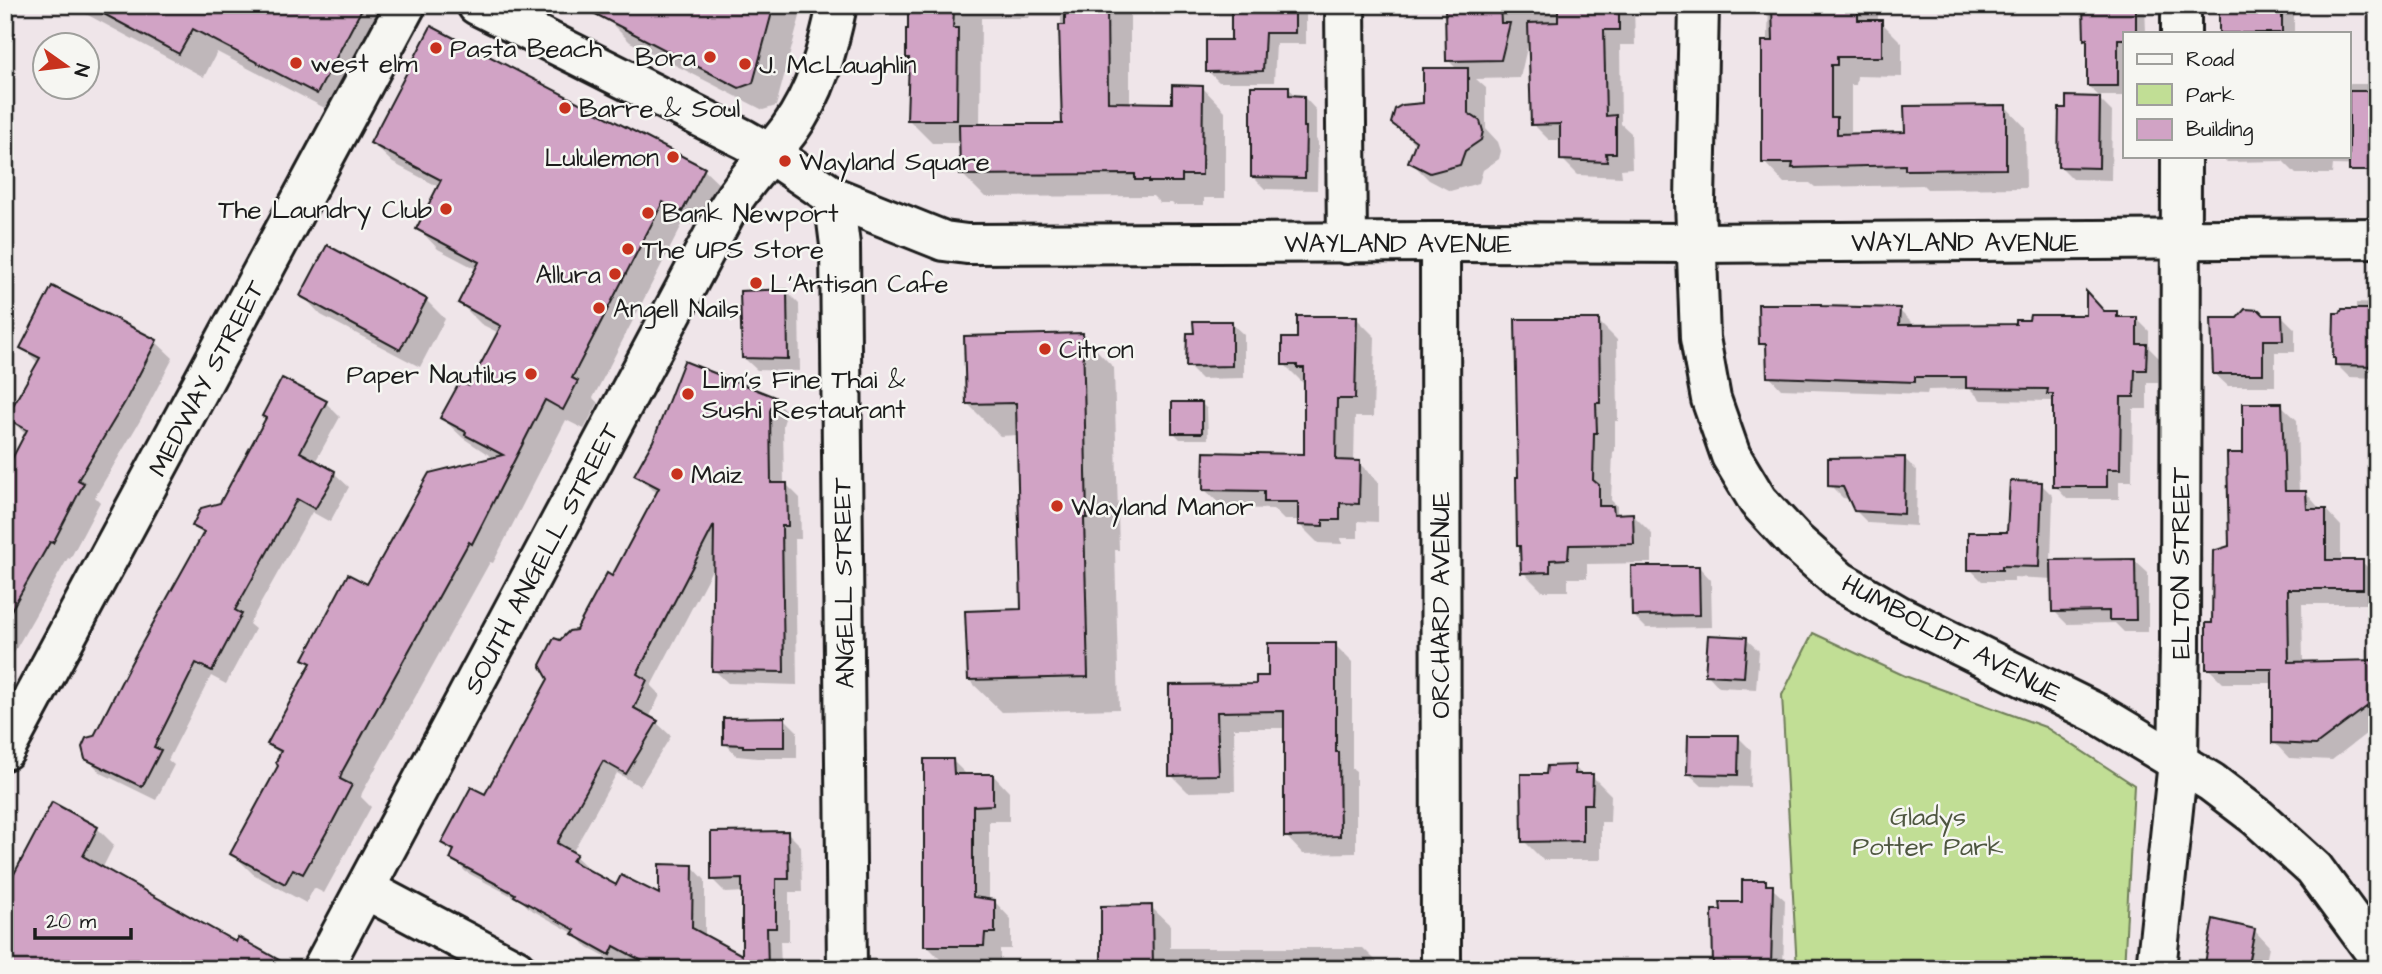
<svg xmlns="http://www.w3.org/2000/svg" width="2382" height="974" viewBox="0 0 2382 974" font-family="'Architects Daughter',sans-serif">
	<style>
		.green { fill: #c1de95; stroke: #6e7d58; stroke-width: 2 }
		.shadow { fill: #0003; fill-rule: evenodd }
		.building { fill: #d1a3c5; stroke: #1c1c1c; stroke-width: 2 }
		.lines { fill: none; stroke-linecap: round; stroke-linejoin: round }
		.minor-casing { stroke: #1c1c1c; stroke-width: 44 }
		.major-casing { stroke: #1c1c1c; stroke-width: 44 }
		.minor { stroke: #f6f6f2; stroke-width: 38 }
		.major { stroke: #f6f6f2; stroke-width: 38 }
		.poi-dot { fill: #c8321e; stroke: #f6f6f2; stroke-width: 2.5 }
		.labels { text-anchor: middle; stroke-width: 5; stroke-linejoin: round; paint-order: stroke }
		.poi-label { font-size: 26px; fill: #1c1c1c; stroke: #f6f6f2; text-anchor: start }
		.street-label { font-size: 26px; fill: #1c1c1c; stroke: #f6f6f2 }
		.park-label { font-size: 26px; fill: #4e5640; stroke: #f6f6f2 }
	</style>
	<rect width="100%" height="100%" fill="#efe5e9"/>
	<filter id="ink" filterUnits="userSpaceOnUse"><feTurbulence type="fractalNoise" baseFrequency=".0143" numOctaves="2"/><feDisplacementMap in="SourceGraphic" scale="14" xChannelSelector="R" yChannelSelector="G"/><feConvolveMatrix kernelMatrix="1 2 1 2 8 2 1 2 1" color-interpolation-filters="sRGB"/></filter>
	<g filter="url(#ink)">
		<polygon class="green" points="1813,633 1905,676 2045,727 2134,785 2124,969 1797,969 1782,695"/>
		<g class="shadow">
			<polygon points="77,5 379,5 393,20 342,117 217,52 204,77 86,14"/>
			<polygon points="593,5 803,5 776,106 763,110 630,42"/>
			<path d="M909 5H1130V104H1173L1202 87 1225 111V198H1204V205H1174L1172 203H1160L1153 196 985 197 962 174 961 143H932L909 120ZM1030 16H1061L1064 126H980L981 18H1029Z"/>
			<polygon points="1233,5 1306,5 1306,44 1276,44 1274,82 1219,82 1208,71 1233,42"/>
			<polygon points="1447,5 1634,5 1635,45 1620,45 1621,124 1631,133 1632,168 1621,169 1622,177 1578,175 1562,159 1562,140 1549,140 1533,124 1529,39 1520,78 1476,79 1486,88 1486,129 1498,142 1501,151 1499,159 1483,170 1479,183 1450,191 1429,180 1410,161 1416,145 1393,122 1425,104 1458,70 1448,60"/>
			<polygon points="1769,5 1878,5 1878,22 1881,22 1902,43 1902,77 1857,76 1856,85 1851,85 1851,134 1906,134 2005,106 2025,127 2026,188 1927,189 1923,185 1815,187 1810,183 1784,183 1764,162"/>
			<polygon points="2041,5 2145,5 2146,33 2125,33 2125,96 2099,96 2088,86 2088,41 2086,39 2085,7 2043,8"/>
			<polygon points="2221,5 2377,5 2377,166 2333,165 2332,174 2296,174 2283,161 2227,162 2220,156 2349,156 2349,84 2367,84 2368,10 2294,11 2294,33 2221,33"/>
			<polygon points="1288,88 1298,97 1304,97 1316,110 1316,139 1318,142 1317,190 1265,189 1253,177"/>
			<polygon points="2099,99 2112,112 2111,180 2073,179 2060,166"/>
			<polygon points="372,143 704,170 725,190 703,231 684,221 593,398 598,403 584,429 566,420 493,563 490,562 362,793 361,797 371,807 324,893 314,888 306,903 253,874 233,854 280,766 281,755 269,744 312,665 305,659 368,586 495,459 463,438 442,418 469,388 499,333 481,324 460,303 478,270 438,249 418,228 439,187 393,163"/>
			<polygon points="786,291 799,304 800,371 757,370 744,358"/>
			<polygon points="303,296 426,300 445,319 420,367 321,315"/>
			<polygon points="2356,303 2377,304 2377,378 2349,377 2337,365 2356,310"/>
			<polygon points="1823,308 1899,310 1912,323 1912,327 2017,326 2105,313 2116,313 2122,319 2137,319 2149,331 2149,348 2159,358 2158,382 2147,382 2147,409 2133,409 2132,481 2119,481 2119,499 2067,499 2055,486 2054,401 1981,400 1970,389 1928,390 1927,394 1781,389 1769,376 1768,350 1761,343"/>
			<polygon points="2282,316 2295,329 2295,352 2275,352 2275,386 2228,386 2215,374 2264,317"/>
			<polygon points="1356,318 1375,337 1373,417 1355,417 1354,462 1359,463 1378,482 1378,522 1358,521 1358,538 1341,538 1342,544 1318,543 1299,524 1299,520 1284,520 1273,509 1224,508 1205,490 1306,455 1305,383 1303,383 1284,364 1299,340"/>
			<polygon points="1598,321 1617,340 1618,421 1615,421 1615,451 1613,452 1611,500 1617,506 1617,512 1620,515 1633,515 1652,534 1652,563 1587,564 1587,578 1568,578 1568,591 1542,591 1523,572 1522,549 1519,545"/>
			<polygon points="1231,323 1244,335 1244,378 1201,379 1188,366"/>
			<polygon points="1082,335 1114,368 1119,550 1115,550 1119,709 1002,712 969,680 1022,611 1018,435 1000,436 967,403"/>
			<polygon points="155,341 173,358 141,419 95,497 100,502 70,559 68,558 5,668 5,476 25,434 8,417 39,364 22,347"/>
			<polygon points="774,399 787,412 783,425 784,485 786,484 800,498 801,539 795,539 797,685 728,683 714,670 716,562 651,686 660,695 649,718 657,723 671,736 640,786 617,773 572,853 589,869 587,871 617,887 660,897 692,866 705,880 705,937 744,958 744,892 726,893 713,880 787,832 801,846 802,892 789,892 789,941 780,941 781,969 648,969 628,958 624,967 588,948 575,934 530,909 523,902 466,872 452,858 455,854 443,842 485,796 550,679 560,642 578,632 613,578 658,493 650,488 637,475"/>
			<polygon points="326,403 340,417 315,462 334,473 349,487 330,522 312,512 249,624 255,629 226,684 211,676 168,760 174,765 156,800 101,773 87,758 95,737 204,535 194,526 222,504"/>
			<polygon points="1201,403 1207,409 1208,439 1180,439 1174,433"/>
			<polygon points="2281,405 2297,420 2299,493 2306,493 2321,510 2326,510 2341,526 2341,562 2362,562 2377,576 2377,604 2302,604 2303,663 2369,662 2369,658 2377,658 2377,736 2371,730 2332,760 2289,758 2274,742 2274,683 2223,683 2208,668 2245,455"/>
			<polygon points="1904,458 1917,471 1916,526 1868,523 1855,510 1850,499 1843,498 1830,485"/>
			<polygon points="2041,484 2053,496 2051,561 2135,561 2148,573 2148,632 2124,632 2115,623 2067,624 2054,611 2053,579 2014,577 2014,581 1982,581 1970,569 2009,534"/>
			<polygon points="1699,567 1711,580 1712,627 1646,628 1633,615"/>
			<polygon points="1746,639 1759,651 1756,689 1719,687 1707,674"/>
			<polygon points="1335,645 1352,662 1352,768 1356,771 1356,853 1303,854 1286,836 1286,728 1234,728 1235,791 1188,792 1171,775 1171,687 1257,686"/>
			<polygon points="5,669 13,677 5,692"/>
			<polygon points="785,719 797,731 797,758 757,758 737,756 725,743"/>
			<polygon points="1738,737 1751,750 1750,787 1702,786 1689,774"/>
			<polygon points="953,761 967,775 993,775 1009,792 1009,821 989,821 989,902 995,902 1011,919 1011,949 1000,949 1000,962 943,962 926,945"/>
			<polygon points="1574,766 1583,776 1592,776 1611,795 1610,822 1601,822 1601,860 1543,860 1524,841"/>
			<polygon points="2377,816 2377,850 2370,843 2370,817"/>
			<polygon points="97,828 114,845 102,869 236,944 270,957 5,969"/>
			<polygon points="1765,882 1785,900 1783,969 1715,969 1723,911 1744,904"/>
			<polygon points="1151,907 1170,925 1170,948 1363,948 1381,966 1381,969 1103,969"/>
			<polygon points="2254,930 2269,946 2265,969 2206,969"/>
			<polygon points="2279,960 2290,969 2267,969"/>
		</g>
		<g class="building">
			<polygon points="87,5 364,5 317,94 193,29 179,54"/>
			<polygon points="578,5 774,5 753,83 739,88"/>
			<polygon points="908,5 951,5 951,11 954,11 953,28 958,28 957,120 907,120 909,58 906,58 906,29 908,29"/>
			<polygon points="1065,5 1107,5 1108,102 1172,103 1172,85 1203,86 1202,175 1182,175 1182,182 1149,182 1149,180 1135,180 1135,174 960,175 959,124 1062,124 1059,25 1065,25"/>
			<polygon points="1231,5 1295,5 1295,33 1265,33 1263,71 1206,72 1206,40 1231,40"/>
			<polygon points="1445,5 1500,5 1501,23 1510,23 1501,60 1446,61"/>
			<polygon points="1558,5 1619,5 1619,30 1604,30 1606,116 1616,115 1616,153 1606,153 1607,162 1560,160 1560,124 1531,125 1528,23 1558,22"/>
			<polygon points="1772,5 1858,5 1858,20 1882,20 1882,57 1837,57 1837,65 1831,65 1831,117 1837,117 1837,134 1905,132 1904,106 2006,105 2006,169 1905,170 1905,165 1792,168 1793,163 1762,163 1762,41 1773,41"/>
			<polygon points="2083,5 2136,5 2136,33 2125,33 2125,39 2118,39 2118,86 2087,86 2087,39 2084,40"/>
			<rect x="2219" y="5" width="63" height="28"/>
			<polygon points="431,26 705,168 682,212 663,202 572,378 578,381 563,410 545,400 472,544 469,542 342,772 340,779 352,785 333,821 303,874 293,869 285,884 230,854 278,766 276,762 281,751 267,744 311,663 303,659 348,574 367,584 429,473 503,455 465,435 466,432 440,418 457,387 461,382 469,386 501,326 458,303 479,262 416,229 441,180 370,143"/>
			<polygon points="1423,68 1468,68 1468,113 1480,121 1483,131 1481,140 1465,151 1460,165 1430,173 1408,162 1416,141 1391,123 1395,109 1402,105 1423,103"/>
			<polygon points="1251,86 1289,86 1289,95 1304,96 1304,127 1306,127 1305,178 1251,177"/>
			<polygon points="2349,91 2373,91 2373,111 2376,111 2376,155 2373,155 2372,171 2349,171"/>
			<polygon points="2066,96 2100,97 2099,168 2058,167 2059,108 2066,108"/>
			<polygon points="327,245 427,299 400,350 300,296"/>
			<polygon points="52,286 157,340 125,402 78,480 84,483 53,543 50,542 5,621 5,472 27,430 6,418 40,358 20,348"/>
			<polygon points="787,289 788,359 742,358 740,291"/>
			<polygon points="2086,291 2104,311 2117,311 2117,317 2137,317 2137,344 2147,344 2146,370 2135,370 2134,397 2121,397 2120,469 2107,469 2107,487 2053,487 2053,394 2047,394 2048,389 1966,388 1966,377 1915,377 1915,382 1767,377 1766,344 1759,344 1758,304 1821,304 1821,306 1900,308 1899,325 2016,324 2016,320 2029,320 2030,315 2086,315"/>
			<polygon points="2245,309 2259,310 2264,315 2282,315 2283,340 2263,340 2263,374 2213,374 2211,318 2237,318"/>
			<polygon points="2342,309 2375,309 2375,313 2377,312 2377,366 2335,365 2335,358 2333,358 2334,313 2340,313"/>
			<polygon points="1297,316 1357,316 1355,399 1337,399 1336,460 1360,461 1359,504 1340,503 1340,520 1323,520 1323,526 1298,525 1298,502 1264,502 1264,491 1203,490 1204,452 1304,454 1304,368 1297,368 1297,365 1282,365 1282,338 1297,338"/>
			<polygon points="1515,319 1599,319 1600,403 1596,403 1597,433 1594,433 1593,480 1599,485 1599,506 1613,506 1614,514 1633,513 1634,544 1569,545 1568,559 1550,560 1550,572 1521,573 1520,546 1517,546 1516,477 1518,477"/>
			<polygon points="1193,321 1232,321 1232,366 1186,367 1187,333 1194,333"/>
			<polygon points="1083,333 1087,518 1084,518 1088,677 968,680 965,611 1021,609 1016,403 966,404 964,336"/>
			<polygon points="684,361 775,397 770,411 771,483 787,483 788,526 782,526 784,672 712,671 714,525 637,674 647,680 634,708 658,721 626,774 603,761 557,843 577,854 572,861 616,885 621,875 659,894 659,864 693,865 692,928 742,955 742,879 711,880 711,832 788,831 789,879 776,879 776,928 767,928 768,969 657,969 614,946 610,955 572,934 575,930 514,896 515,894 450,859 454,850 441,843 471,787 485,794 548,679 540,665 554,638 560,640 569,631 576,630 607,573 612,576 659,488 634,475 653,441"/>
			<polygon points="282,378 327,401 300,452 335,471 333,479 315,509 297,499 235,610 242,614 212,671 196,663 154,747 161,750 142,787 85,759 82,747 86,738 94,736 131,663 204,532 192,526 201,508 220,503 266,418 262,416"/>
			<rect x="1172" y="402" width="30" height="31"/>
			<polygon points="2243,403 2282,403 2285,491 2306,491 2307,509 2326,509 2326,560 2363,560 2363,589 2288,589 2289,662 2377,660 2377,699 2316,745 2272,743 2272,669 2206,669 2206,623 2212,623 2213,551 2229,546 2227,453 2243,453"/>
			<polygon points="1905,457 1904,514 1854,511 1843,487 1828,486 1828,458"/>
			<polygon points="2010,481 2042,482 2039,567 2002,566 2002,570 1968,570 1968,532 2007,532"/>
			<polygon points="2135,559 2136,620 2109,620 2109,611 2052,612 2051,560"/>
			<polygon points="1631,566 1699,566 1700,615 1632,616"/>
			<polygon points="1708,635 1747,637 1744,677 1705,675"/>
			<polygon points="1268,643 1336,643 1336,752 1339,752 1340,836 1284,837 1284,711 1217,712 1219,775 1169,776 1169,685 1256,684 1256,676 1268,676"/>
			<polygon points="785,717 785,747 743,747 743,745 723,744 723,718"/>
			<polygon points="1688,735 1739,735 1738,775 1687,774"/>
			<polygon points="924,759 953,759 954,774 993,774 993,805 973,806 973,897 995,900 995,933 985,933 984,946 924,946"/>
			<polygon points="1575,765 1575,774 1593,774 1592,804 1583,804 1583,841 1522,842 1521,774 1546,774 1547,766"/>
			<polygon points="52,802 98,827 83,856 236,942 238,937 295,969 5,969 5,891"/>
			<polygon points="1742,880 1766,880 1766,885 1773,885 1771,968 1713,969 1712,910 1721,910 1720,902 1742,902"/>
			<polygon points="1152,905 1153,969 1101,969 1101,906"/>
			<polygon points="2213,919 2255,929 2247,969 2204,969"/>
		</g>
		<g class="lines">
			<g class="minor-casing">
				<g id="minor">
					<polyline points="477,5 744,139 769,153 834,197 944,241 967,244 1440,242 1697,243 2377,238"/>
					<polyline points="1345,5 1347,244"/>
					<polyline points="1699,5 1695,201 1700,338 1711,399 1731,456 1758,501 1796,542 1840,581 1898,615 2098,714 2211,782 2257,817 2314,869 2377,955"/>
					<polyline points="2181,33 2181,5"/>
					<polyline points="834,197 840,245 847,969"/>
					<polyline points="1440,242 1441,969"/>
					<polyline points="5,750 406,5"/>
					<polyline points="365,889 516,969"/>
					<polyline points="2156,969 2178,762 2180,647 2181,156"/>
				</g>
			</g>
			<g class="major-casing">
				<path id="major" d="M322 969 727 210C745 179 768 158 789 130 816 93 828 49 837 5"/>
			</g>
			<use href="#minor" class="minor"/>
			<use href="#major" class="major"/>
		</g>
	</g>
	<g class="poi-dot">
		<circle cx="436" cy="48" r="7"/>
		<circle cx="710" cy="57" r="7"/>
		<circle cx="296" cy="63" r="7"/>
		<circle cx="745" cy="64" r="7"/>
		<circle cx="565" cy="108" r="7"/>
		<circle cx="673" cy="157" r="7"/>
		<circle cx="785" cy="161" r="7"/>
		<circle cx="446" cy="209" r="7"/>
		<circle cx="648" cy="213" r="7"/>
		<circle cx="628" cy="249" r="7"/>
		<circle cx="615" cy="274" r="7"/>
		<circle cx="756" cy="283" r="7"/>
		<circle cx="599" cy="308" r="7"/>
		<circle cx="1045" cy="349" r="7"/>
		<circle cx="531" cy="374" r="7"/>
		<circle cx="688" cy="394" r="7"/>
		<circle cx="677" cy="474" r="7"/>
		<circle cx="1057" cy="506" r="7"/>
	</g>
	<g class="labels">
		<g class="poi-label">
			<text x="450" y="57">Pasta Beach</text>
			<text x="696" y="66" text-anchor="end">Bora</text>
			<text x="310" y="72">west elm</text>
			<text x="759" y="73">J. McLaughlin</text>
			<text x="579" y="117">Barre &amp; Soul</text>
			<text x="659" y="166" text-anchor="end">Lululemon</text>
			<text x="799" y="170">Wayland Square</text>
			<text x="432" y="218" text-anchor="end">The Laundry Club</text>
			<text x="662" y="222">Bank Newport</text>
			<text x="642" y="258">The UPS Store</text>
			<text x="601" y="283" text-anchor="end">Allura</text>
			<text x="770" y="292">L'Artisan Cafe</text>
			<text x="613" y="317">Angell Nails</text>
			<text x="1059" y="358">Citron</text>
			<text x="517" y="383" text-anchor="end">Paper Nautilus</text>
			<text x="702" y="388">Lim's Fine Thai &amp;<tspan x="702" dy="30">Sushi Restaurant</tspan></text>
			<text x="691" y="483">Maiz</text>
			<text x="1071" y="515">Wayland Manor</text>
		</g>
		<g class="street-label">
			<text x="1965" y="251">WAYLAND AVENUE</text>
			<text x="1398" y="252">WAYLAND AVENUE</text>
			<text transform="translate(206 378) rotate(-62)" y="9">MEDWAY STREET</text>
			<text transform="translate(541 558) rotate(-62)" y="9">SOUTH ANGELL STREET</text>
			<text transform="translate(2180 563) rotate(-90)" y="9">ELTON STREET</text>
			<text transform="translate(843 583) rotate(-91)" y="9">ANGELL STREET</text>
			<text transform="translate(1440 605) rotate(-90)" y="9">ORCHARD AVENUE</text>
			<text transform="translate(1952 638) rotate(28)" y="9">HUMBOLDT AVENUE</text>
		</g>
		<g class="park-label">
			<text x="1928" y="825">Gladys<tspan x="1928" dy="30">Potter Park</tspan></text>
		</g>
	</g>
	<rect width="2382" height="974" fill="none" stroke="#f6f6f2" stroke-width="28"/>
	<rect x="14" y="14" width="2354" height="946" fill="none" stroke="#1c1c1c" stroke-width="2.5" filter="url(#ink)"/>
	<rect x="2123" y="32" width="228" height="126" fill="#f6f6f2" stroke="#9f9f9c" stroke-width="2"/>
	<rect x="2137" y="54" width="35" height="10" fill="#f6f6f2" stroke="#9f9f9c" stroke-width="2"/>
	<text x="2186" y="66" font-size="21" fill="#1c1c1c">Road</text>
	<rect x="2137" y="84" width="35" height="21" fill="#c1de95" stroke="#9f9f9c" stroke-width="2"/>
	<text x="2186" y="102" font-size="21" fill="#1c1c1c">Park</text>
	<rect x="2137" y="119" width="35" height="21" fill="#d1a3c5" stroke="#9f9f9c" stroke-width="2"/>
	<text x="2186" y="136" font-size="21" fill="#1c1c1c">Building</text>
	<g transform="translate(66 66) rotate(104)"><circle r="33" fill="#f6f6f2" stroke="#9f9f9c" stroke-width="2"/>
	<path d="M0-5L12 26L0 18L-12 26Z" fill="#c8321e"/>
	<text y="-10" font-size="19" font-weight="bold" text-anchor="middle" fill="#1c1c1c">N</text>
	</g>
	<path d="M35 928v10h96v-10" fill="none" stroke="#1c1c1c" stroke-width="3.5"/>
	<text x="46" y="928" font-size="21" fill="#1c1c1c" stroke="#f6f6f2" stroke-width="5" paint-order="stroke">20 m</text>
</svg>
